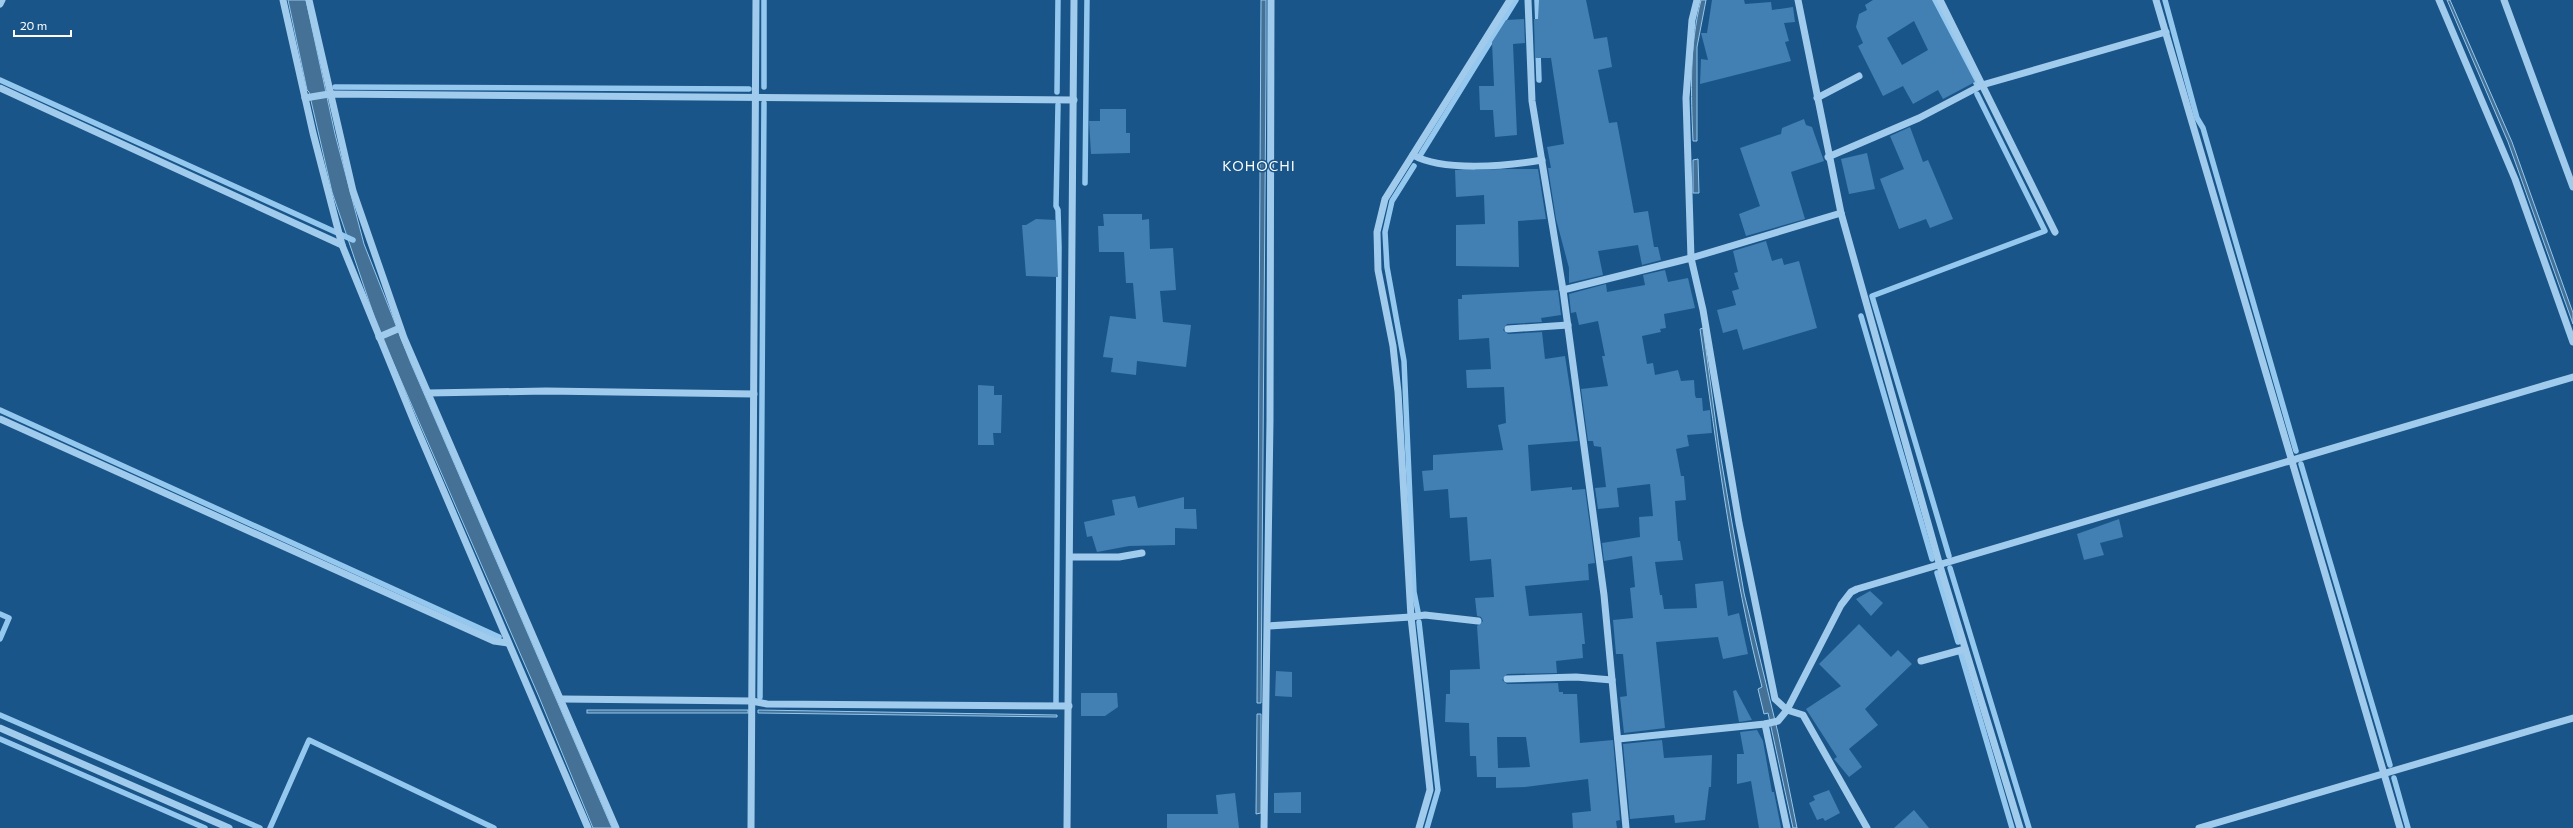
<svg xmlns="http://www.w3.org/2000/svg" width="2573" height="828" viewBox="0 0 2573 828" font-family="Commissioner,sans-serif">
	<style>
		.water { fill: #457196; stroke: #94c8ef }
		.lines { fill: none; stroke-linecap: round; stroke-linejoin: round }
		.stream { stroke: #94c8ef; stroke-width: 5.5 }
		.building { fill: #427fb2; fill-rule: evenodd }
		.minor { stroke: #a1cbed; stroke-width: 7 }
		.labels { text-anchor: middle; stroke-width: 3; stroke-linejoin: round; paint-order: stroke }
		.quarter-label { font-size: 14px; letter-spacing: 1px; fill: #fff; stroke: #195588 }
	</style>
	<rect width="100%" height="100%" fill="#195588"/>
	<g class="water">
		<polygon points="288,0 306,0 335,134 364,244 410,361 612,828 593,828 539,697 378,328 332,192 309,92 307,90"/>
		<polygon points="1261,0 1266,0 1266,70 1261,703 1257,703"/>
		<path d="M1701 0H1706L1697 47V141H1693C1691 93 1689 47 1701 0Z"/>
		<polygon points="2447,0 2450,0 2512,142 2573,313 2573,324 2508,142"/>
		<polygon points="1698,159 1699,193 1693,193 1693,160"/>
		<path d="M1703 328 1719 447 1744 593 1778 733 1797 828H1793L1768 713 1764 714 1758 689 1762 687C1732 570 1717 448 1700 329Z"/>
		<rect x="587" y="710" width="161" height="3"/>
		<polygon points="758,710 1057,715 1057,717 758,713"/>
		<polygon points="1257,714 1261,714 1261,813 1256,814"/>
	</g>
	<g class="lines">
		<g class="stream">
			<polyline points="1537,0 1538,26"/>
			<polyline points="1934,0 1976,83"/>
			<polyline points="2165,0 2197,118 2203,128 2296,451"/>
			<polyline points="1538,52 1539,80"/>
			<polyline points="0,80 353,240"/>
			<polyline points="335,87 749,89"/>
			<polyline points="764,87 764,0"/>
			<polyline points="1057,92 1058,0"/>
			<polyline points="1421,154 1516,0"/>
			<polyline points="1414,166 1392,201 1385,232 1387,267 1404,361 1414,592 1418,612"/>
			<polyline points="1085,183 1087,0"/>
			<polyline points="1861,316 1932,559"/>
			<polyline points="0,410 499,637"/>
			<polyline points="2301,464 2390,765"/>
			<polyline points="1949,556 1872,296 2045,231 1977,94"/>
			<polyline points="1950,568 2029,828"/>
			<polyline points="1937,573 1958,642"/>
			<polyline points="0,614 9,618 0,639"/>
			<polyline points="1419,622 1438,790 1427,828"/>
			<polyline points="1961,654 2012,828"/>
			<polyline points="760,697 764,103"/>
			<polyline points="1056,702 1059,247 1058,210 1056,206 1058,105"/>
			<polyline points="0,715 260,828"/>
			<polyline points="0,739 205,828"/>
			<polyline points="2394,778 2408,828"/>
			<polyline points="270,828 309,740 494,828"/>
		</g>
	</g>
	<g class="building">
		<polygon points="1539,0 1586,0 1594,39 1607,37 1612,67 1598,70 1609,123 1617,122 1634,213 1648,211 1654,247 1658,247 1661,260 1642,265 1638,245 1598,251 1603,275 1569,283 1569,268 1556,219 1548,168 1551,168 1547,147 1564,144 1551,58 1535,58 1534,19 1538,19"/>
		<polygon points="1712,0 1744,0 1745,4 1771,2 1772,10 1793,7 1795,22 1784,23 1789,41 1785,42 1791,61 1700,84 1701,59 1708,60 1701,33 1707,33"/>
		<path d="M1873 0H1932L1975 82 1943 99 1938 90 1913 104 1903 86 1883 96 1858 46 1863 43 1856 27 1859 14 1867 10 1865 5ZM1914 21 1928 50 1902 65 1887 38Z"/>
		<polygon points="1524,19 1525,43 1513,44 1517,135 1495,137 1493,110 1480,110 1479,86 1494,86 1492,42 1506,20"/>
		<polygon points="1100,109 1126,109 1126,133 1130,133 1130,153 1091,154 1089,121 1100,121"/>
		<polygon points="1804,119 1806,125 1812,127 1824,161 1791,172 1805,219 1746,236 1739,214 1760,206 1740,148 1781,134 1782,128"/>
		<polygon points="1910,127 1923,162 1928,160 1953,219 1930,228 1926,219 1899,229 1880,179 1904,169 1890,136"/>
		<polygon points="1867,153 1875,189 1849,194 1841,159"/>
		<polygon points="1509,169 1538,169 1546,219 1518,221 1519,267 1456,266 1456,225 1485,224 1484,195 1456,197 1455,170"/>
		<polygon points="1103,214 1142,214 1142,220 1149,219 1150,249 1173,248 1176,290 1160,291 1163,322 1191,325 1186,367 1137,361 1136,375 1111,372 1113,358 1103,357 1110,316 1136,319 1133,283 1126,283 1124,252 1099,252 1098,226 1104,226"/>
		<polygon points="1036,219 1056,220 1058,277 1026,276 1022,225 1026,225"/>
		<polygon points="1766,241 1772,261 1782,258 1784,265 1799,261 1817,328 1743,350 1737,329 1723,333 1717,310 1736,305 1732,291 1739,289 1734,273 1738,272 1733,251"/>
		<polygon points="1665,270 1668,282 1688,278 1695,308 1664,314 1666,328 1660,329 1661,332 1642,336 1647,364 1653,363 1655,375 1678,370 1681,381 1694,380 1695,395 1696,398 1702,398 1703,411 1710,410 1712,433 1687,435 1689,446 1676,449 1681,476 1684,476 1686,500 1675,501 1678,541 1680,541 1683,560 1655,562 1660,595 1662,595 1664,609 1697,608 1695,584 1723,581 1728,616 1739,613 1748,654 1723,659 1718,637 1656,642 1665,728 1624,733 1620,697 1627,696 1623,654 1616,654 1613,620 1633,618 1630,588 1635,587 1632,556 1604,561 1602,543 1640,537 1639,517 1653,516 1650,484 1617,488 1619,507 1598,509 1595,488 1606,487 1601,447 1594,446 1593,441 1588,441 1581,389 1608,386 1602,356 1605,356 1598,321 1579,325 1576,312 1571,313 1569,294 1606,284 1607,292 1645,285 1643,275"/>
		<path d="M1558 290 1561 315 1541 318 1542 322 1507 324 1503 330 1508 334 1542 332 1545 359 1565 356 1578 441 1528 445 1531 491 1572 487V490L1585 489 1595 563 1588 564 1589 580 1525 586 1529 616 1582 613 1585 644H1582L1583 658 1556 661 1557 673 1507 674 1502 680 1507 684 1558 683 1559 692H1563V694H1577L1580 743 1613 740 1620 820 1616 821 1617 828H1573L1572 813 1591 811 1588 779 1525 787 1496 788V777H1477L1476 756H1470L1469 723 1445 722 1446 694H1450V670L1480 669 1477 626 1483 621 1481 617 1477 616 1475 598 1494 597 1491 559 1470 561 1467 517 1450 518 1448 489 1424 491 1422 471 1433 470V455L1503 450 1498 425 1506 423 1504 387 1467 388 1466 370 1491 369 1489 338 1459 340 1458 299H1462V295ZM1497 737H1526L1530 767 1498 768Z"/>
		<polygon points="978,385 994,386 994,395 1002,395 1001,433 993,433 994,445 978,445"/>
		<polygon points="1135,496 1138,508 1184,497 1184,509 1196,509 1197,529 1175,528 1175,545 1129,546 1097,552 1092,536 1087,537 1084,522 1115,515 1112,500"/>
		<polygon points="2119,519 2123,537 2100,543 2104,555 2084,560 2077,534"/>
		<polygon points="1870,591 1883,603 1871,616 1856,599"/>
		<polygon points="1859,624 1891,657 1898,650 1912,664 1865,709 1878,725 1849,749 1862,767 1849,777 1834,759 1837,757 1806,709 1841,686 1819,664"/>
		<polygon points="1276,671 1292,672 1292,697 1275,696"/>
		<polygon points="1736,690 1752,720 1739,722 1733,691"/>
		<polygon points="1081,693 1117,693 1118,707 1105,716 1081,716"/>
		<polygon points="1757,730 1763,741 1772,792 1774,792 1781,828 1759,828 1751,781 1737,784 1737,754 1744,754 1740,732"/>
		<polygon points="1662,740 1664,758 1712,755 1711,787 1709,787 1705,820 1675,823 1674,815 1630,819 1623,744"/>
		<polygon points="1829,790 1840,813 1825,821 1823,818 1817,820 1809,803 1815,800 1813,796"/>
		<polygon points="1301,792 1301,813 1274,813 1274,793"/>
		<polygon points="1235,793 1239,828 1167,828 1167,814 1218,814 1216,795"/>
		<polygon points="1914,810 1929,828 1894,828"/>
	</g>
	<g class="lines">
		<g class="minor">
			<polyline points="283,0 313,133 342,245 415,424 588,828"/>
			<polyline points="309,0 353,191 404,338 616,828"/>
			<polyline points="1528,0 1532,101 1563,290 1604,595 1626,828"/>
			<polyline points="1697,0 1692,20 1686,98 1691,258 1703,310 1739,523 1775,699 1787,710 1803,715 1867,828"/>
			<polyline points="1798,0 1841,213 1940,566 2020,828"/>
			<polyline points="1940,0 2055,232"/>
			<polyline points="2156,0 2400,828"/>
			<polyline points="2439,0 2515,179 2573,342"/>
			<polyline points="2504,0 2573,187"/>
			<polyline points="0,4 2,0"/>
			<polyline points="0,88 342,245"/>
			<polyline points="305,98 329,94 1074,100"/>
			<polyline points="1817,98 1859,76"/>
			<path d="M1413 155C1443 172 1507 166 1542 160"/>
			<polyline points="1828,157 1919,118 1982,85 2166,32"/>
			<polyline points="1563,290 1691,258 1841,213"/>
			<polyline points="1508,329 1568,325"/>
			<polyline points="379,337 400,328"/>
			<polyline points="428,393 546,391 754,394"/>
			<polyline points="0,419 494,641 508,643"/>
			<polyline points="1070,557 1119,557 1142,553"/>
			<polyline points="1478,621 1425,615 1411,617 1398,392 1393,346 1378,270 1377,232 1385,199 1510,0"/>
			<polyline points="1268,626 1411,617 1430,790 1419,828"/>
			<polyline points="1921,661 1965,649"/>
			<polyline points="1507,679 1576,677 1612,680"/>
			<polyline points="562,699 752,701 767,704 1069,706"/>
			<polyline points="1765,724 1787,828"/>
			<polyline points="0,728 229,828"/>
			<polyline points="1618,739 1765,724 1778,721 1787,710 1841,605 1851,592 1857,589 2573,377"/>
			<polyline points="751,828 756,0"/>
			<polyline points="1067,828 1074,0"/>
			<polyline points="1264,828 1270,420 1271,0"/>
			<polyline points="2199,828 2573,718"/>
		</g>
	</g>
	<g class="labels">
		<g class="quarter-label">
			<text x="1259" y="171">KOHOCHI</text>
		</g>
	</g>
	<path d="M14 30v6h57v-6" fill="none" stroke="#ffffff" stroke-width="2"/>
	<text x="20" y="30" font-size="12" fill="#ffffff" stroke="#195588" stroke-width="3" paint-order="stroke">20 m</text>
</svg>
